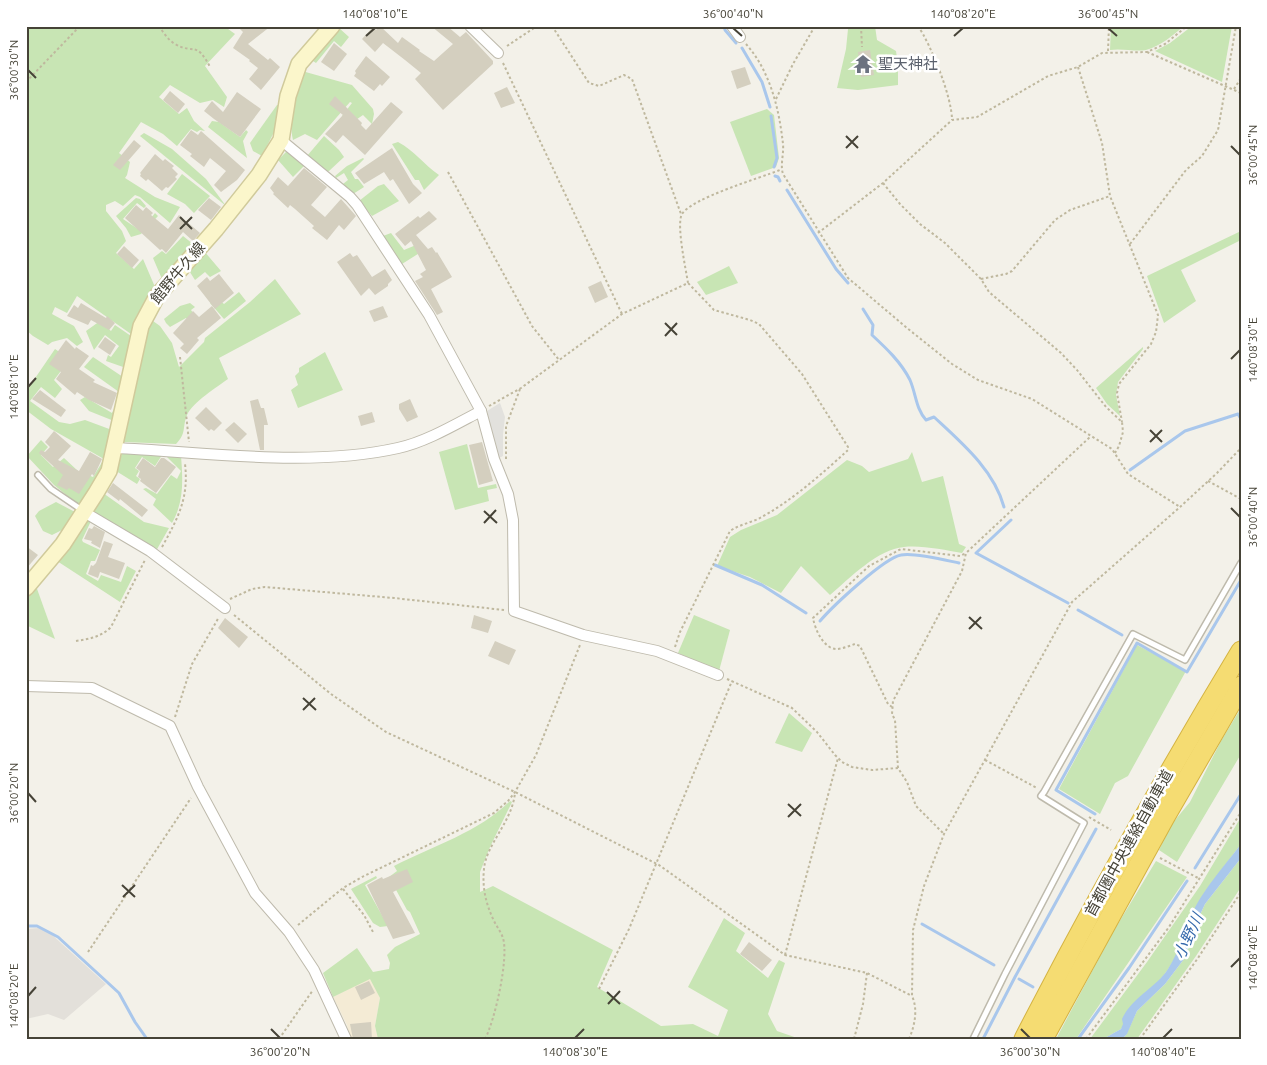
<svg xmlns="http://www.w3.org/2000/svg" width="1267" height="1065" viewBox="0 0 1267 1065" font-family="Ubuntu,'Noto Sans JP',sans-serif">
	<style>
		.commercial { fill: #f4ebd5 }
		.industrial { fill: #e3e0da }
		.green { fill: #c8e5b4 }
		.parking { fill: #e2e1dd }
		.water { fill: #a9c7ec }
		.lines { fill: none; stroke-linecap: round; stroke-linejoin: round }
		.stream { stroke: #a9c7ec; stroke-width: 3 }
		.building { fill: #d4cfbf }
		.lane-casing { stroke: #bebaac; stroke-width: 8 }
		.street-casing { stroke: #bebaac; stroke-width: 12 }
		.secondary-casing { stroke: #d0ca9b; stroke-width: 18 }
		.highway-casing { stroke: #d4b342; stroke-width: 21 }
		.path { stroke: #bfb89e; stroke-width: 2; stroke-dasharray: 2.5 2.5; stroke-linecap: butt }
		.lane { stroke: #fff; stroke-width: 5 }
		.street { stroke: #fff; stroke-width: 10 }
		.secondary { stroke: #fbf6cb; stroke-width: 15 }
		.highway { stroke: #f5dc72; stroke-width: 19 }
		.ticks { fill: none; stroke: #464337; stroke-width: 2 }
		.labels { text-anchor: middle; stroke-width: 5; stroke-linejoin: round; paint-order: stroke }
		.worship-label { font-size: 15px; fill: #5b616d; stroke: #fff; text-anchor: start }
		.street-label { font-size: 15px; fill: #464337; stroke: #fff }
		.water-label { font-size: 16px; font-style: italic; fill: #376aac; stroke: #fff }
		.neatline { fill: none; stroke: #464337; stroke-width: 2 }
		.ticks-label { font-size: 12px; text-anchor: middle; fill: #464337 }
	</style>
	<rect width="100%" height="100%" fill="#f3f1e9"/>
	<polygon class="commercial" points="370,978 380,998 375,1026 378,1039 350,1039 347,1025 333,997"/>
	<polygon class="industrial" points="38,928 50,933 106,984 64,1020 48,1014 26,1019 26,929"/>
	<g class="green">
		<polygon points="26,26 224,26 235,34 205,66 227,97 224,107 213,100 200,103 170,85 159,97 179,114 187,108 194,121 205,131 200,130 197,132 191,129 177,146 163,134 141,122 119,153 130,162 127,175 125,178 155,197 180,207 170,223 140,197 135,195 123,206 115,201 106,205 106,211 122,231 126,241 116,253 134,269 143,259 155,287 137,315 131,334 77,296 67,313 55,307 52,314 74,326 83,342 77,346 67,338 52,342 48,345 33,336 26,330"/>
		<polygon points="863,26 875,26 877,40 896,51 898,65 898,85 858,90 837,88 846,49 848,29"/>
		<path d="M1111 26H1184C1173 35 1161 46 1146 50 1135 52 1122 48 1110 50Z"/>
		<polygon points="1192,26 1232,26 1222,82 1155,51 1170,43"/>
		<polygon points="339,28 349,37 341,47 334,41 316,63 310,59"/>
		<path d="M302 71 352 85 373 109 374 114 372 124 363 115 350 124 342 116 352 103 350 102 317 140 305 134 293 140C288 117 296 93 302 71Z"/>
		<polygon points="277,105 282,105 278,124 262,156 253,151 250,143"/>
		<polygon points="767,109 774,115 779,158 776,167 751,176 730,122"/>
		<polygon points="212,121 219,122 240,137 246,130 248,132 243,141 247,158 208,127"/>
		<polygon points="144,133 172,149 206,179 226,206 140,136"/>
		<polygon points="324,136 339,150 344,157 329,171 324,171 307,156"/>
		<path d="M398 142C415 151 423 164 439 175L424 190 419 180H415L392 144Z"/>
		<polygon points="288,150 305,165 293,177 278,160"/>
		<polygon points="363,158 364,159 351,172 355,179 358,179 364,187 353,194 343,184 348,180 344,173 336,178 335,176 347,166"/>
		<polygon points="182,174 210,196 194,213 185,204 167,194"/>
		<polygon points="384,184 399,201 372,216 359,201 378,186"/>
		<polygon points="136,198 140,199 146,206 144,208 137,203 123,219 138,229 148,222 155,213 158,216 141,234 131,237 126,228 116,216"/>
		<polygon points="1241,231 1241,240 1181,270 1196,301 1164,323 1147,276"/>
		<polygon points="391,233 404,250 416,245 421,252 402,264 383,236"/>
		<polygon points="183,236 193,244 162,279 153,258 162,251 166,254"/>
		<polygon points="204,251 221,271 210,277 205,272 195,280 188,269"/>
		<polygon points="729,266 738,283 706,295 697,282"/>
		<path d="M275 279 301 314 219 358 228 379C217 387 193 402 187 415 182 427 187 433 176 444L123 442 143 340 153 321 160 326 172 343 179 367 204 342 205 338 250 302Z"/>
		<polygon points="239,292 246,301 224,319 210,303 216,297 224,304"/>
		<polygon points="190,303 195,307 191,310 196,317 192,323 186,318 170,327 166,323 164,319 180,306"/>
		<polygon points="100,321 111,331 115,325 131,336 126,368 106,361 108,355 111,357 119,346 105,335 94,350 86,331"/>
		<polygon points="1143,347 1143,349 1118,382 1116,395 1120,416 1107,404 1096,388"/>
		<polygon points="55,349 70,359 54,380 62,389 55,398 41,387 30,401 59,422 70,424 85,420 112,430 106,463 80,506 54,485 27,456 41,440 48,447 41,455 53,467 64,458 78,471 93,477 104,459 51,429 26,410 26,388 27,390"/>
		<polygon points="325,352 343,390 298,408 291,390 298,385 295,376 299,372 299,368"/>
		<polygon points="93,357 123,377 119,392 84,367"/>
		<polygon points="85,397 112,413 120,397 114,421 89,411 80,400"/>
		<polygon points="467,444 478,488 496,484 497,488 487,490 489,501 455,510 439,452"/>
		<polygon points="123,451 162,455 155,466 142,457 135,468 139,471 136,476 140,479 137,484 116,471"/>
		<path d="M912 452 922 482 943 476 959 544 966 547 962 553C945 550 921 545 904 547 878 549 850 578 830 595L801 566 781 593 750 577 717 566 730 537 741 530 777 515 847 460 862 466 869 472 908 459Z"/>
		<path d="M164 454 181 456C183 480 184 502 172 523L153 505 156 499 143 489 146 488 157 494 171 475 177 479 181 471Z"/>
		<polygon points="103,493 144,522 169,528 156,551 123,529 91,511"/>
		<polygon points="56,502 75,512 64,529 52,535 43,531 35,516 39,511"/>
		<polygon points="84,518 91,521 82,540 83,542 100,550 95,561 91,561 86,574 98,581 101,575 121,582 127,566 136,571 120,602 57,561"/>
		<polygon points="36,586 55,639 26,625 26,597"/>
		<polygon points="694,615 730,630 719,671 678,653"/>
		<polygon points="1137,645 1186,671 1128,776 1115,783 1100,814 1059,789"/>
		<polygon points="1241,708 1241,754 1177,862 1159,850 1171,825 1190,802 1221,741"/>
		<polygon points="789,713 812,733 802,752 775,743"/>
		<path d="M510 801 512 802 490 847 480 872V892L493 886 613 950 597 987 661 1026 693 1024 718 1036 728 1010 688 987 724 918 745 933 736 951 768 978 779 960 785 963 768 1014 777 1031 800 1039H378L375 1026 380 998 370 979 333 997 323 973 357 948 373 972 389 969 390 963 387 955 395 947 420 934 410 912 407 910 389 877 397 871 394 866C433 846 479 832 510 801Z"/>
		<polygon points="1241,817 1241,844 1210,885 1191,915 1178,953 1167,971 1121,1029 1103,1039 1090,1039 1147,962 1200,886"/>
		<polygon points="1241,858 1241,887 1196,956 1137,1039 1122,1039 1126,1035 1137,1011 1165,984 1184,959 1198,919 1205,904"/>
		<polygon points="1156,861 1187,877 1076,1039 1056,1039 1113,932"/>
		<polygon points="376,876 377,878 365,885 388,926 380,927 373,923 351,889"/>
	</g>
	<polygon class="parking" points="500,403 505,417 503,434 503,456 497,459 487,411"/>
	<path class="water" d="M1241 844V858L1205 904 1198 919 1184 959 1165 984 1137 1011 1127 1034 1122 1039H1103L1121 1029 1123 1024 1122 1019C1132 997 1156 988 1168 969 1179 952 1183 934 1191 916 1201 892 1225 865 1241 844Z"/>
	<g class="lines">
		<g class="stream">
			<polyline points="724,26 725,30 736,43"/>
			<polyline points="742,48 762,82 770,107"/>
			<polyline points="771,116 777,158 774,167"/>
			<polyline points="775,176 778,177 780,181"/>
			<polyline points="787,190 836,269 848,283"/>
			<path d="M863 309 873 325 872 335C886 348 901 362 910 380 916 394 916 409 926 420L934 417C962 443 994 470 1004 507"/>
			<polyline points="1130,470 1185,431 1238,414 1241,419"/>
			<polyline points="1011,520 976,553 1068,603"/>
			<polyline points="715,565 762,585 806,613"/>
			<polyline points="1078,610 1122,635"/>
			<path d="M820 621C833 606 884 558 901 555 913 552 945 560 959 563"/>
			<polyline points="1095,814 1056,790 1137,643 1187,672 1241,580"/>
			<polyline points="1195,868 1241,794"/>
			<polyline points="922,924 994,965"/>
			<polyline points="26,926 37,926 58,937 119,993 135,1022 147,1039"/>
			<polyline points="1019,979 1033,987"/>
			<polyline points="983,1039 1015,977 1096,829"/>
			<polyline points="1078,1039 1129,968 1187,881"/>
		</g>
	</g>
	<g class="building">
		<polygon points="237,26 271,26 248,44 268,60 270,58 280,67 261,90 249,79 258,68 249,61 250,60 233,48 243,32"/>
		<polygon points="380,26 398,43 402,37 420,50 419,51 434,61 453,44 431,26 447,26 460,37 466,32 493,61 493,64 443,110 415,79 421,73 405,60 383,43 375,52 362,39 373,27 376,30"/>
		<polygon points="334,43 347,54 334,71 321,62"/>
		<polygon points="870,50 874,75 861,77 858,52"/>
		<polygon points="366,56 390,77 382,86 380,84 374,91 354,76 356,73 355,71"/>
		<polygon points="745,67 751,84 737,89 731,71"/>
		<polygon points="507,87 515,103 501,108 494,93"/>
		<polygon points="170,91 185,104 178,113 163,100"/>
		<polygon points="237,92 261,109 240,137 214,119 204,111 212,101 223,112"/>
		<polygon points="335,96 362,123 361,125 366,130 391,102 403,112 365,155 343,135 336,143 325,134 343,115 329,104"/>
		<polygon points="191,130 198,135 201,131 245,170 237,180 221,192 214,185 226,171 210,158 204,167 190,156 192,154 180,145"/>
		<polygon points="134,140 141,146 120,170 113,165"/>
		<polygon points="392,148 413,184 422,193 409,204 393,179 390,181 384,172 364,184 355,173"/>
		<polygon points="155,154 163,161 165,159 174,166 172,168 178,174 175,177 177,179 168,188 166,187 162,191 148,179 146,181 140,176 141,174 140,173"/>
		<polygon points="304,168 327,187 311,205 325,217 341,199 356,216 344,230 339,225 327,240 312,228 314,226 295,209 290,205 288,208 273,194 274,193 270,188 278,177 288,186"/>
		<polygon points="209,198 221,207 211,220 198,210"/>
		<polygon points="136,205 143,211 146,207 153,213 151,215 168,229 179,215 200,233 193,241 183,232 166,253 162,249 160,250 125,218"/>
		<polygon points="429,211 437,219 416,235 428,249 432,247 436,253 437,252 452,277 431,289 443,312 437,315 415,281 423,277 420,274 426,270 411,241 405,246 395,234 418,216 420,218"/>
		<polygon points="124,246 139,260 132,268 117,254"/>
		<polygon points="350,253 353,257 357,255 372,277 385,269 392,280 388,284 388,286 375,295 369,288 361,296 337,262"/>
		<polygon points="219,274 234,293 215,309 197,286 207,277 210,281"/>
		<polygon points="601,281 608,297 595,303 588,287"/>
		<polygon points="81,303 106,318 107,316 115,323 109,330 91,320 88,325 67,316 74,305 78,308"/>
		<polygon points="212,306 221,318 197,338 199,340 187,354 180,348 184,344 173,333 193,311 199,317"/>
		<polygon points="383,306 388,317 374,322 369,311"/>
		<polygon points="105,337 116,345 110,355 98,347"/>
		<polygon points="66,340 75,349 76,347 89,356 79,369 95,380 93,382 117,393 111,410 89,400 77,392 75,395 56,379 61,372 49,364"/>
		<polygon points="40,390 66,410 61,417 32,399"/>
		<polygon points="258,399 261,408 264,408 268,425 264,425 264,450 260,450 250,401"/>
		<polygon points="410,399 418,417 407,422 399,409 399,404"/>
		<polygon points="206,407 222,423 214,431 211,429 209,431 195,418"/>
		<polygon points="372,412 375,422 361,426 358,416"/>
		<polygon points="234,422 247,434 238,443 225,430"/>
		<polygon points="54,431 71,446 58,460 79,471 90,452 102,459 94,476 92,474 79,494 69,488 67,490 57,485 63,475 39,453 41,450 45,452 50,447 45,442"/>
		<polygon points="482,442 493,481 479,485 469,445"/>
		<polygon points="143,458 155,467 161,458 164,458 176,467 156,493 140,481 141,479 138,477 140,471 136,468"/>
		<polygon points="113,483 148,510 142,517 120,499 119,501 107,492"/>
		<polygon points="94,526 105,532 100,548 91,543 92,541 84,539 89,528 92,529"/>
		<polygon points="104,541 113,544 108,557 125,563 119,579 100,572 98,578 88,574 91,565 93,566 96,563"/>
		<polygon points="26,546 38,555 26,569"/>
		<polygon points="474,615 492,621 488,633 471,628"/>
		<polygon points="225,618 248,637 239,648 218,628"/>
		<polygon points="495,641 516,650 509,665 488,656"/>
		<polygon points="407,869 413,882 393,892 415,933 393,939 367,885 382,877 383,879"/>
		<polygon points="749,942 772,960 762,971 740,954"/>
		<polygon points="369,981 375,993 361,1000 355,987"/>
		<polygon points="371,1022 372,1039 353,1039 350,1024"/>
	</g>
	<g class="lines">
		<g class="lane-casing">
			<g id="lane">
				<polyline points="38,475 51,489 82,510"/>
				<polyline points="973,1039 1005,974 1084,823 1041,796 1044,792 1133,634 1185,660 1241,563"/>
			</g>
		</g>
		<g class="street-casing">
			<g id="street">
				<polyline points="470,26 498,53"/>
				<polyline points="732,26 740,37"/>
				<polyline points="281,140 350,197 357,205 429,315 481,411 494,459 508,494 513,520 514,611 583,635 657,651 718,675"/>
				<path d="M115 448C205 452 309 468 398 448 426 442 456 424 481 411"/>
				<polyline points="84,512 150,551 225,608"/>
				<polyline points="26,686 92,688 170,726 198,787 255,893 289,932 314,970 346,1039"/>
			</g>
		</g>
		<g class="secondary-casing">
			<polyline id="secondary" points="26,588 63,544 96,493 109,471 141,326 157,296 216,229 259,175 281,140 288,96 299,64 332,26"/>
		</g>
		<g class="highway-casing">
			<g id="highway">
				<path d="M1024 1039C1092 907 1164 778 1241 651"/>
				<polyline points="1043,1039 1165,817 1241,686"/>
			</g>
		</g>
		<g class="path">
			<path d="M159 26C163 32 168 40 175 44 194 55 196 40 210 67"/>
			<polyline points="552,26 589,83 599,86 624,75 632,79 681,214"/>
			<polyline points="861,26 862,47"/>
			<path d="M918 26C931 45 952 97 952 120"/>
			<path d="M746 44C770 71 779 108 783 144 784 154 780 165 783 174L848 278 907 328 952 364 978 380 1032 399 1112 449 1128 474 1180 507"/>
			<polyline points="507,46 537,26"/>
			<polyline points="1108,51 1109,26"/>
			<polyline points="1147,52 1241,93"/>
			<polyline points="503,63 622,314"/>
			<polyline points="1078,67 1102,143 1110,196 1158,315 1156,332 1151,344 1119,384 1117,393 1122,422"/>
			<polyline points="26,82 80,26"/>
			<polyline points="1234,89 1241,78"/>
			<polyline points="776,99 793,64 815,26"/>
			<polyline points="448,172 532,326 559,360"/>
			<polyline points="883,183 900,204 920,224 945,243 981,279 989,292 1061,353 1077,370 1106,407 1122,422 1123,432 1119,446 1115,453"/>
			<polyline points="818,233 883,183 952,120 977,117 1048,76 1078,67 1102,53 1147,52 1165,44 1187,26"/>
			<polyline points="1130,244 1186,170 1202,156 1218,130 1236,26"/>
			<polyline points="981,279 1006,274 1012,271 1055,220 1070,210 1110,196"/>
			<polyline points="180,357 189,442"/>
			<path d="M489 406 521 388 622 314 688 283C686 270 676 224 682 214 692 198 760 178 780 170"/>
			<polyline points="506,459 506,426 520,389"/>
			<polyline points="1208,481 1241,499"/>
			<path d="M162 547C178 518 189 498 185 464"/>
			<polyline points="230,599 252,589 265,587 394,598 504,610"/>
			<polyline points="234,615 331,694 386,732 515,792 659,865 785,955 867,973 912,996"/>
			<path d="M76 641C89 639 101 637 111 627L145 560"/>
			<path d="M675 647 680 632 730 531C739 525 749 523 758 519 789 503 822 474 848 450V447L802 374 759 324 750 320 714 310 688 283"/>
			<polyline points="727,679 792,708 817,732 835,755 842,762 852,767 872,770 898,768 907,782 916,806 944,834"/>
			<path d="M892 707 888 704 860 646 855 644C849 646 842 649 836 649 823 648 815 629 813 618L869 566 901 549 960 556 966 553"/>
			<polyline points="175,717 192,664 219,617"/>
			<polyline points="985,760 1037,788"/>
			<polyline points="898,768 895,720 892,714 893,701 962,571 966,553 1091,436"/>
			<polyline points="1089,817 1111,830"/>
			<polyline points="1160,858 1200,879"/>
			<polyline points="343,889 364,915 373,932"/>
			<polyline points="298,925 343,888 364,876 494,813 508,801 515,792 536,755 580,645"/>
			<polyline points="88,952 191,798"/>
			<polyline points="785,955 838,758"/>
			<polyline points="599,989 629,929 732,681"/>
			<polyline points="279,1039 313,990"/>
			<path d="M485 1039C495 1020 509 958 503 938 501 932 497 927 494 921 486 904 482 888 484 869 486 844 513 821 515 792"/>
			<polyline points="854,1039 863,1004 867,973"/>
			<path d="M909 1039C915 1025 918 1009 912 996L913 930 924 886 944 834 1072 602 1180 507 1217 473 1241 448"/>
			<polyline points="1086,1039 1169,927 1241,812"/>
			<polyline points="1140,1039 1198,958 1241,892"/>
		</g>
		<use href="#lane" class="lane"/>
		<use href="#street" class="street"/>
		<use href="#secondary" class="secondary"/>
		<use href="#highway" class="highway"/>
	</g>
	<path class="ticks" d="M733 28 742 36M1108 28 1117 36M366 36 375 28M954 36 963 28M28 70 36 78M846 136 858 148M1231 146 1240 155M846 148 858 136M180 217 192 229M180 229 192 217M665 323 677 335M665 336 677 323M1231 359 1240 350M28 387 36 378M1150 430 1162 442M1150 442 1162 430M1231 508 1240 517M484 511 497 523M484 523 496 510M969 617 982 629M969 629 981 617M303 698 316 710M303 710 315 698M28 793 36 802M788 804 801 816M788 817 801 804M122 885 135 897M123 897 135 885M1231 967 1240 958M607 992 620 1004M28 996 36 987M608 1004 620 991M271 1029 280 1038M1021 1029 1030 1038M575 1038 584 1029M1163 1038 1172 1029"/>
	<defs>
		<g id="temple-bare" transform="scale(1.5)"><path d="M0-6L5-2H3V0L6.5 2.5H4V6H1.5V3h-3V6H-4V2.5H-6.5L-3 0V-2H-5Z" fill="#6b7280" stroke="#fff" stroke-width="2.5" paint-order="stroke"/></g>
	</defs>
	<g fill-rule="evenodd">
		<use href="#temple-bare" x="863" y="64"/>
	</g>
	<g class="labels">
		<g class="worship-label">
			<text x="878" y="69">聖天神社</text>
		</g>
		<g class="street-label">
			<text transform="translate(178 273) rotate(-50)" y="5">館野牛久線</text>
			<text transform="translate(1129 843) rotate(-61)" y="5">首都圏中央連絡自動車道</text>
		</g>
		<g class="water-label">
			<text transform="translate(1188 936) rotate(-65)" y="6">小野川</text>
		</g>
	</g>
	<rect width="1267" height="1065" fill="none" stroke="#ffffff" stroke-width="55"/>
	<rect x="28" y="28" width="1212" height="1010" class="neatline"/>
	<g class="ticks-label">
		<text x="375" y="18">140°08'10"E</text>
		<text x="733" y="18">36°00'40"N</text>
		<text x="963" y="18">140°08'20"E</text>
		<text x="1108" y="18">36°00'45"N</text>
		<text transform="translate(14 70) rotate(-90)" y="4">36°00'30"N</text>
		<text transform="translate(1253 155) rotate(-90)" y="4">36°00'45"N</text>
		<text transform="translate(1253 350) rotate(-90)" y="4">140°08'30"E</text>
		<text transform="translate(14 387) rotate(-90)" y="4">140°08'10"E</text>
		<text transform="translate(1253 517) rotate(-90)" y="4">36°00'40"N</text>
		<text transform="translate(14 793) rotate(-90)" y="4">36°00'20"N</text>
		<text transform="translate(1253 958) rotate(-90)" y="4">140°08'40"E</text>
		<text transform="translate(14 996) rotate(-90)" y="4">140°08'20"E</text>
		<text x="280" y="1056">36°00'20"N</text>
		<text x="575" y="1056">140°08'30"E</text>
		<text x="1030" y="1056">36°00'30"N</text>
		<text x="1163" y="1056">140°08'40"E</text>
	</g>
</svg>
